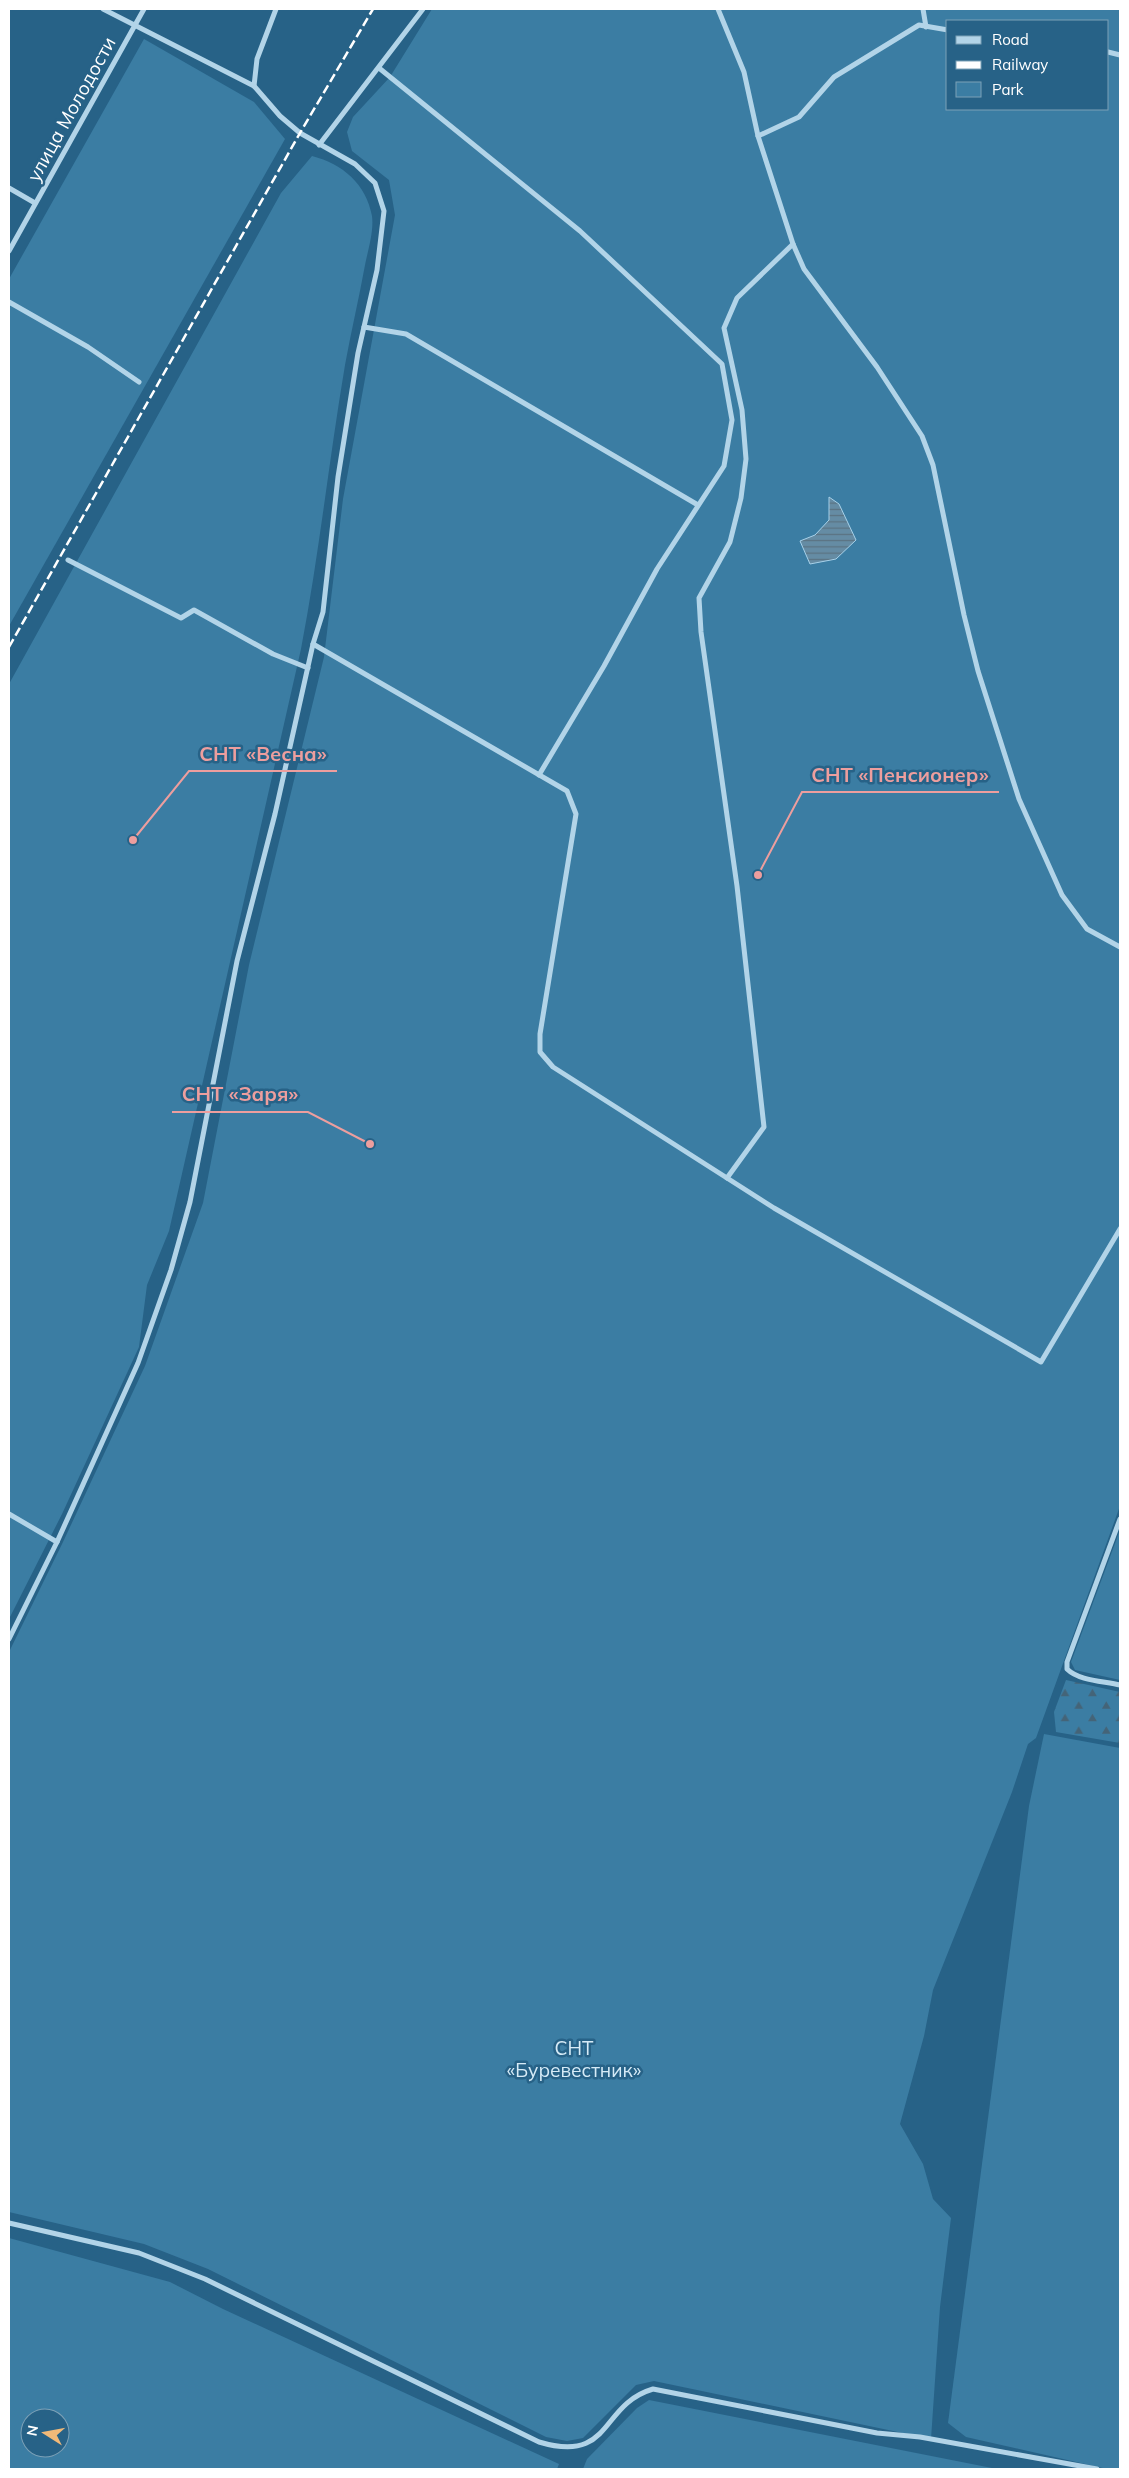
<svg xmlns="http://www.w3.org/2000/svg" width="1129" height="2478" viewBox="0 0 1129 2478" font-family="Mulish,sans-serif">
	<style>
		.forest { fill: url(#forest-firs) }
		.green { fill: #3b7da3; fill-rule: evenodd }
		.water { fill: url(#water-rules); stroke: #a7d1e9 }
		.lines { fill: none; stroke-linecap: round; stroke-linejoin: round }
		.minor { stroke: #b2d4e8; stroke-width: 5 }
		.rail { stroke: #fff; stroke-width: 2.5; stroke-dasharray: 9 4; stroke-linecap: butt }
		.labels { text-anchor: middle; stroke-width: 5; stroke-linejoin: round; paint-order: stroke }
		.street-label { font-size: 19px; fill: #fff; stroke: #276287 }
		.park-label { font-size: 19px; fill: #d6ebf7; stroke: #276287 }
		.leader { fill: none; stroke: #ed9e9e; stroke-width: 2 }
		.callout-dot { fill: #ed9e9e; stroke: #276287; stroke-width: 2 }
		.callout-label { font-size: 20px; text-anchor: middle; font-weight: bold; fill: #ed9e9e; stroke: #276287; stroke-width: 5; stroke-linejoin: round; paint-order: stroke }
	</style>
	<defs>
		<pattern id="forest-firs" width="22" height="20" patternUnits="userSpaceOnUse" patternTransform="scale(1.25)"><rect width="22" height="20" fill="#3b7da3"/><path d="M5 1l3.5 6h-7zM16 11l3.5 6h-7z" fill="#446478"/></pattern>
		<pattern id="water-rules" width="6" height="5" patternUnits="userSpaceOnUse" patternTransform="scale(1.25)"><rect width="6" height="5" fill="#658ca4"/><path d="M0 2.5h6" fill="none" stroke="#5b7281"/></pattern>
	</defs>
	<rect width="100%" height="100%" fill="#276287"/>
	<polygon class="forest" points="1066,1680 1120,1692 1120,1743 1056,1732 1054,1712"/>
	<g class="green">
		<path d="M432 9H1120V1506L1036 1738 1028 1744 1012 1792 933 1990 924 2036 900 2124 923 2164 933 2199 951 2218 940 2307 931 2439 654 2381 636 2385 583 2438 567 2441 546 2437 208 2269 144 2244 9 2212V1652L63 1542 145 1366 203 1203 249 965 324 657 343 499 395 215 389 180 352 151 347 132 353 117 390 77ZM948 21H1108V109H948Z"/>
		<polygon points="144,39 254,102 285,139 9,626 9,279"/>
		<path d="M312 156C343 164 366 184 372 216 374 231 368 250 365 265 359 298 351 332 345 365 329 460 319 555 301 649L169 1231 147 1285 139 1347 62 1514 9 1619V684L281 193Z"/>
		<polygon points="1120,1530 1120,1680 1075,1670 1071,1662"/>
		<polygon points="1044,1734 1120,1748 1120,2469 1107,2469 966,2437 948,2423 1029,1806"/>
		<path d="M9 2238 170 2282 223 2309 559 2464 557 2469H9ZM30 2418H60V2448H30Z"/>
		<polygon points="649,2400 997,2469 583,2469 587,2459 637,2408"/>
	</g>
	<polygon class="water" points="829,497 839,504 856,540 836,559 810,564 800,541 815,535 829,520"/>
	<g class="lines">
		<g class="minor">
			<polyline points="103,9 254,86"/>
			<polyline points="718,9 744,72 758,136 793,244 804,269 877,367 922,436 933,465 964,615 978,671 1019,799 1062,895 1087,929 1120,947"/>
			<polyline points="923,9 926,27"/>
			<polyline points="1108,52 1120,55"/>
			<polyline points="379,68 580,231 722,364 732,420 724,466 657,569 604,666 539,775"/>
			<polyline points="758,136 799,117 834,77 919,25 948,30"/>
			<polyline points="319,145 423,9"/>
			<polyline points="9,188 35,203"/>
			<polyline points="9,251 144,9"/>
			<polyline points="9,302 88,347 139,382"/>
			<polyline points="364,327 406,334 698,505"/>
			<polyline points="68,560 181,618 194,610 273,654 308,668"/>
			<polyline points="313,644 567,791 576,814 540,1034 540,1052 553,1067 774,1208 1041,1362 1120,1229"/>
			<polyline points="727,1178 764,1127 737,886 701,632 699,598 730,542 741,498 746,459 742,410 724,328 737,298 793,244"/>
			<polyline points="9,1514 57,1542"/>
			<path d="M1120 1519 1067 1662V1669C1079 1681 1104 1681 1120 1685"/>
			<polyline points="9,1639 57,1542 138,1363 171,1270 190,1202 237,961 275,814 313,644 323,612 338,477 358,353 377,270 384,211 375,183 355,164 300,133 280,116 254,86 257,59 276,9"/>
			<path d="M9 2223 139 2253 205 2279 539 2442C613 2464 599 2405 653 2389L877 2433 920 2437 1097 2469"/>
		</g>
		<polyline class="rail" points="9,647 300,133 373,9"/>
	</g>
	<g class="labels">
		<g class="street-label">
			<text transform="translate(71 109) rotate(-61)" y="7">улица Молодости</text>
		</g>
		<g class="park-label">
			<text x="574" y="2055">СНТ<tspan x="574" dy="22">«Буревестник»</tspan></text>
		</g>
	</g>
	<path class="leader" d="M133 840L189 771H337M758 875L802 792H999M370 1144L308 1112H172"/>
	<g class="callout-dot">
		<circle cx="133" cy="840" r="5"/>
		<circle cx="758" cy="875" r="5"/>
		<circle cx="370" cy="1144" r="5"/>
	</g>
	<g class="callout-label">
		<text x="263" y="761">СНТ «Весна»</text>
		<text x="900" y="782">СНТ «Пенсионер»</text>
		<text x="240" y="1101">СНТ «Заря»</text>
	</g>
	<rect width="1129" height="2478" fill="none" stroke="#ffffff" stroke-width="20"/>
	<rect x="946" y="20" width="162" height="90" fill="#276287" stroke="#7da1b7"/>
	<rect x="956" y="36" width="25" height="8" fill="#b2d4e8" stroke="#7da1b7"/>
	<text x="992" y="45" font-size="15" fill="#ffffff">Road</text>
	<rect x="956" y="61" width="25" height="8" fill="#ffffff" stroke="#7da1b7"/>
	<text x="992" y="70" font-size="15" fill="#ffffff">Railway</text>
	<rect x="956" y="82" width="25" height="15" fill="#3b7da3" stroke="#7da1b7"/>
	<text x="992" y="95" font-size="15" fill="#ffffff">Park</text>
	<g transform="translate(45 2433) rotate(281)"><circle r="24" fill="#276287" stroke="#7da1b7"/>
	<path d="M0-4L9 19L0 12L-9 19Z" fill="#f1b978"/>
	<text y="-8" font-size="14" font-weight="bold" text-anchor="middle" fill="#ffffff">N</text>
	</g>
</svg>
